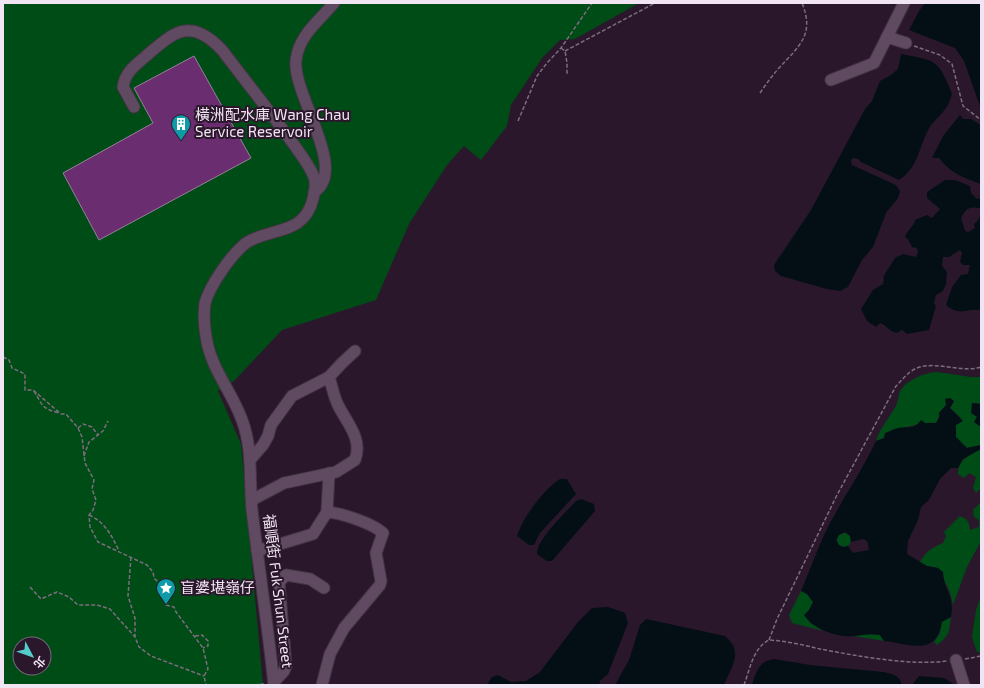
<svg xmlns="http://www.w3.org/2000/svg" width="984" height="688" viewBox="0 0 984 688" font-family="'Exo 2','Noto Sans TC',sans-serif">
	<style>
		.green { fill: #004c17; fill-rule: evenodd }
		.water { fill: #030f15; fill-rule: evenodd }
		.building { fill: #6a2e70; stroke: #977f98 }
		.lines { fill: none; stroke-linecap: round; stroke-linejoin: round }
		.minor-casing { stroke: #433544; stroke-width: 13 }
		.path { stroke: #7d6d7e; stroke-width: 1.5; stroke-dasharray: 4 2; stroke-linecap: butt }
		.minor { stroke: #604a62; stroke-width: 11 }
		.labels { text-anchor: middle; stroke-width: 4; stroke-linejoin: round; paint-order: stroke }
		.poi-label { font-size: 15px; fill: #f2e5f3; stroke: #2a172b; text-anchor: start }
		.street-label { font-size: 15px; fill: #f2e5f3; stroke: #2a172b }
	</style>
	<rect width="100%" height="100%" fill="#2a172b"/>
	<g class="green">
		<path d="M3 3H639L575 39 560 40 542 58 511 105 507 126 481 160 464 146 447 165 409 224 376 300 282 330 234 381 218 391 241 444 263 685H3ZM20 644H44V668H20Z"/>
		<path d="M937 372 971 377H981V404L972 403 977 417 974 422 981 427V445L967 448 956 437V425L961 418 950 408 954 401 946 405 939 413V417L936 423C927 421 894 430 885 433L884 438 876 441C880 428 889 418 896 406 898 402 898 396 900 391 908 379 924 373 937 372Z"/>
		<path d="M979 450 981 451V488L976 493 973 488 976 477 969 473 964 478 958 474C958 460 968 456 979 450Z"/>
		<path d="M980 503 981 541 967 567 953 605 950 592 938 568 927 566 920 562C926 551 932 548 943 543L946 536 944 532 960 516C968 519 969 522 970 530L979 527V520L974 517 973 510Z"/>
		<circle cx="844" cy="540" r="7"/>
		<polygon points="801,591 807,594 813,602 809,610 809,622 823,631 792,623 789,615"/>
		<polygon points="981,597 981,652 977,652 972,637 976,610"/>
		<path d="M951 617C949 631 950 636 937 645L934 642 940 633 942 621Z"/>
		<polygon points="866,633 880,635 884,641 853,636"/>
	</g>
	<g class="water">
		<polygon points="925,3 981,3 981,109 964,61 955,48 909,30 919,11"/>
		<path d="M901 54C937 61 938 59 952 94 950 99 949 104 946 108 942 114 936 119 931 125 919 144 919 168 899 180L861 162 858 159 853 158 851 160 852 165 896 185 900 191 898 198 886 213 873 247 862 260 848 287 840 291 827 289 781 276 775 271 774 265 811 210 865 109 872 101 880 81 891 75 898 69Z"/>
		<path d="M960 115 963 119H971L981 125V184C964 178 950 173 939 158H932L943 136Z"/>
		<path d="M945 180H955L970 186 971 193 977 199 981 198V210L979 208C968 206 966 209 961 218L965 231 968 232 975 228 974 224 979 219 981 211V310C966 308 960 317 946 305L952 287 961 275 968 274 970 265H963L960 262 962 253 960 250 949 257H943L942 266 947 272 946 284 943 291 936 295 934 303 936 306 929 330 907 334 902 330 897 333C888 331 887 325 880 323L876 327 867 321 861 309 873 290 883 284 884 279 883 277 895 258 903 254 916 257 918 252 917 248 912 247 908 239 905 237C907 230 914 227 915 220L927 215 932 218 940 209 927 198V192Z"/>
		<path d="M950 398 954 401 950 408 963 421 956 425V437L967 448 981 445V451L979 450 963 459 958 468H951L940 479 929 500 921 507 918 520 908 541 907 554 927 566 938 568 943 572C944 591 955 595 951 617L942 622C936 657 911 644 884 641L880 635C870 634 864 635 855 636 838 638 813 629 804 615L809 610 813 602 807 594 801 591C809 572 816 553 824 535 840 502 861 473 876 441L884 438 885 433C889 432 893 429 898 428 907 426 914 430 921 420L925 423H936L939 418V413L946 405 945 399ZM845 532 850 536 851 542 863 539 867 541 869 550 853 553 848 546 843 547 839 545 836 540 839 535Z"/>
		<polygon points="972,403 981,404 981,427 974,422 977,417 971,413"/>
		<path d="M560 479H567L576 494 540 533 534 545H529L517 536C523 517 544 489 560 479Z"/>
		<path d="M581 499 594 504 595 511 552 561H547L537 554C536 540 566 512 576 501Z"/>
		<polygon points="608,607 625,613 628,623 608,674 600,681 599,685 487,685 492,677 498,675 511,682 526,681 540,672 578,622 592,608"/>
		<path d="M646 619 725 636C744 652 732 666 724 685H615L629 660 640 625Z"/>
		<path d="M774 659 810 665 883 672C892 674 900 675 902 685H752C756 672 759 661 774 659Z"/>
		<polygon points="919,676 944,678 955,685 912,685"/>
	</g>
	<polygon class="building" points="194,56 251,158 99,240 63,173 153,123 134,88"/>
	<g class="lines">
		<g class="minor-casing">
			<g id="minor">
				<polyline points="887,37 906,43"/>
				<polyline points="831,80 874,63 904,3"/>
				<path d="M134 107 123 87C125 72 136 65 146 56 175 31 191 17 222 50 247 83 273 115 297 149 303 158 313 170 315 181 316 186 314 194 313 199 304 236 270 227 246 243 231 255 210 285 205 303 204 311 204 321 205 329 209 369 229 385 242 420 253 449 249 479 252 510 259 569 268 627 274 685"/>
				<path d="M314 192C349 170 292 94 296 60 299 35 319 21 334 3"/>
				<polyline points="250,460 263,445 268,436 271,425 292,396 329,377 342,363 355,351"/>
				<path d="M252 500 284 483 336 472 355 460C363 439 347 423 338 405 334 397 332 386 329 377"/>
				<polyline points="327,512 329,473"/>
				<path d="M257 551 313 534 327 512C341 513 372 523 383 533L376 553 381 581 380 585 344 628 330 654 322 685"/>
				<polyline points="956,660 964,685"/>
				<polyline points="274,682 284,671 286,666 279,582 286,575 310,579 324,588"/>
			</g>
		</g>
		<g class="path">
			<polyline points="914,46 940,55 952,64 963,106 981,120"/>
			<polyline points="561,48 565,51 567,63 567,74"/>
			<polyline points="565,51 655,3"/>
			<path d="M760 93C766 84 772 76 779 68 799 46 815 35 802 3"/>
			<polyline points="518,121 537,76 547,63 561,48 592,3"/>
			<polyline points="3,357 9,360 12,368 25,374 25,390 33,390 61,414 66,414 78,428 82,437 85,463 94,480 92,489 96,500 93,510 89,515 90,527 98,542 147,565 153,572 154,578 162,586 166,605 174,607 176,612 203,648 208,669 204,676 206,685"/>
			<path d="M34 391C43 406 41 408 59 413"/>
			<polyline points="78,428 83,424 92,427 98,435"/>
			<polyline points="84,456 89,442 103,431 108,421"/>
			<path d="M89 515C105 522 112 536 119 551"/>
			<polyline points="131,557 128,596 135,618 135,637 139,647 151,656 204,676"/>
			<polyline points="30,587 41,599 57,592 69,597 78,605 97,605 110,609 135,637"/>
			<polyline points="195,636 202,635 208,641 208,646 203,648"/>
			<path d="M769 640 777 619 836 497 896 386C901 381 905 376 910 372 929 357 959 374 981 367"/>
			<polyline points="965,659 981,656"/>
			<polyline points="254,685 264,684"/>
			<path d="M744 685C750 669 753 648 769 640 786 641 804 645 820 649 857 656 910 666 947 661"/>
		</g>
		<use href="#minor" class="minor"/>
	</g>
	<defs>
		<g id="building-pin" transform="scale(1)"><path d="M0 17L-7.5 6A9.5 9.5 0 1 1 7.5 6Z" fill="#0f9aa8" stroke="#2a172b"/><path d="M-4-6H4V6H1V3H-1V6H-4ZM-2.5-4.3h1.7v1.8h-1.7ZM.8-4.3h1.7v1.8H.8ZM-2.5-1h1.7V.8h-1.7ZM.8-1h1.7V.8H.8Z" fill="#fff"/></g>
		<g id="sight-pin" transform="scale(1)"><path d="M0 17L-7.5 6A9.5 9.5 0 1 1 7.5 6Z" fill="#0f9aa8" stroke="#2a172b"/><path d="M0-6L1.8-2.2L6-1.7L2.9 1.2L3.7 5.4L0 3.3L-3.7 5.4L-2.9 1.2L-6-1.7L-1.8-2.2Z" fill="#fff"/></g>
	</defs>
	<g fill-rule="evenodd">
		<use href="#building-pin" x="181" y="124"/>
		<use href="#sight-pin" x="166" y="588"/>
	</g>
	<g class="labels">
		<g class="poi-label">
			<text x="195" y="120">橫洲配水庫 Wang Chau<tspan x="195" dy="17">Service Reservoir</tspan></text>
			<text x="180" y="593">盲婆堪嶺仔</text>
		</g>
		<g class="street-label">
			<text transform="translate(278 591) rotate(83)" y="5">福順街 Fuk Shun Street</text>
		</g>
	</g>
	<rect width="984" height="688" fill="none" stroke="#f2e5f3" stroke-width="8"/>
	<g transform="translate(32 656) rotate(131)"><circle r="19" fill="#2a172b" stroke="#7a697b"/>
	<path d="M0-3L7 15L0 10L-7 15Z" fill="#53cdcb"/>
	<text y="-6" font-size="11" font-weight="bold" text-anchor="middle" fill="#f2e5f3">北</text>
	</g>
</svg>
